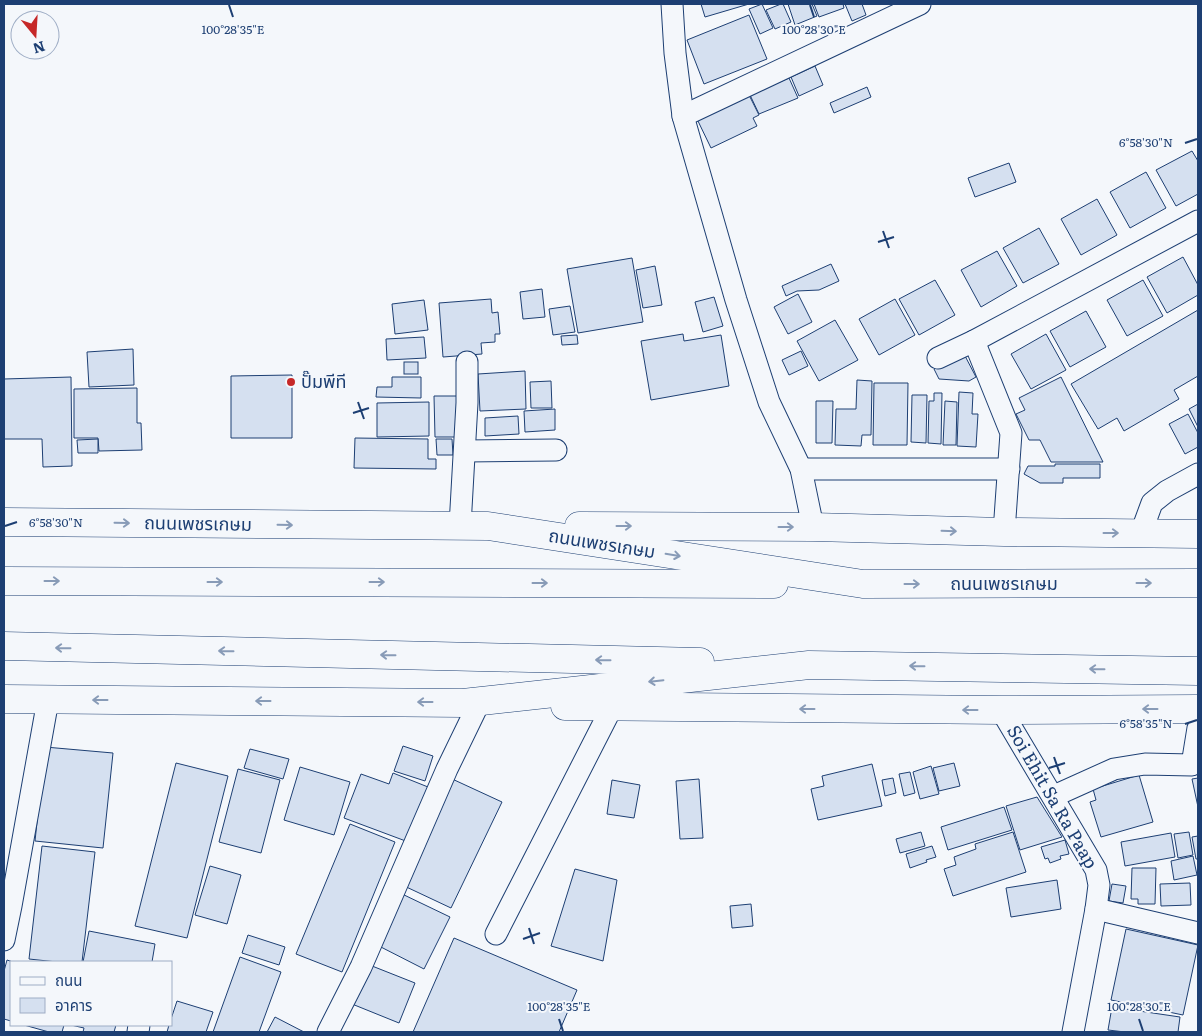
<svg xmlns="http://www.w3.org/2000/svg" width="1202" height="1036" viewBox="0 0 1202 1036" font-family="Literata,'Noto Sans Thai',serif">
	<style>
		.building { fill: #d5e0f0; stroke: #1d3f73 }
		.lines { fill: none; stroke-linecap: round; stroke-linejoin: round }
		.minor-casing { stroke: #1d3f73; stroke-width: 23 }
		.trunk-casing { stroke: #1d3f73; stroke-width: 29 }
		.minor { stroke: #f4f7fb; stroke-width: 21 }
		.trunk { stroke: #f4f7fb; stroke-width: 28 }
		.oneway { stroke: #889bb7 }
		.ticks { fill: none; stroke: #1d3f73; stroke-width: 2 }
		.poi-dot { fill: #c62828; stroke: #f4f7fb; stroke-width: 2 }
		.labels { text-anchor: middle; stroke-width: 4; stroke-linejoin: round; paint-order: stroke }
		.poi-label { font-size: 18px; fill: #1d3f73; stroke: #f4f7fb; text-anchor: start }
		.street-label { font-size: 18px; fill: #1d3f73; stroke: #f4f7fb }
		.ticks-label { font-size: 12px; text-anchor: middle; fill: #1d3f73; stroke: #f4f7fb; stroke-width: 4; stroke-linejoin: round; paint-order: stroke }
	</style>
	<rect width="100%" height="100%" fill="#f4f7fb"/>
	<g class="building">
		<polygon points="701,4 749,4 705,17"/>
		<polygon points="762,4 773,28 760,34 749,9"/>
		<polygon points="781,4 783,4 791,22 775,29 766,10"/>
		<polygon points="788,4 812,4 817,16 795,25"/>
		<polygon points="814,4 843,4 844,8 819,17"/>
		<polygon points="845,4 862,4 866,15 852,21"/>
		<polygon points="749,15 767,59 704,84 687,40"/>
		<polygon points="815,66 823,85 799,96 791,77"/>
		<polygon points="789,78 798,98 759,114 750,95"/>
		<polygon points="867,87 871,97 834,113 830,103"/>
		<polygon points="749,95 759,115 753,118 757,126 711,148 697,119"/>
		<polygon points="1192,151 1198,161 1198,194 1176,206 1156,170"/>
		<polygon points="1009,163 1016,182 975,197 968,178"/>
		<polygon points="1146,172 1166,208 1130,228 1110,192"/>
		<polygon points="1097,199 1117,235 1081,255 1061,219"/>
		<polygon points="1039,228 1059,264 1023,283 1003,248"/>
		<polygon points="997,251 1017,286 981,307 961,270"/>
		<polygon points="1183,257 1198,285 1198,295 1167,313 1147,277"/>
		<polygon points="632,258 643,322 578,333 567,269"/>
		<polygon points="831,264 839,281 819,290 797,291 786,296 782,286"/>
		<polygon points="655,266 662,305 643,308 636,270"/>
		<polygon points="935,280 955,315 919,335 899,299"/>
		<polygon points="1143,280 1163,316 1127,336 1107,300"/>
		<polygon points="542,289 545,317 523,319 520,292"/>
		<polygon points="798,294 812,322 788,334 774,307"/>
		<polygon points="714,297 723,326 703,332 695,302"/>
		<polygon points="491,299 492,313 498,312 500,334 495,334 495,342 481,343 482,354 443,357 439,303"/>
		<polygon points="895,299 915,335 879,355 859,319"/>
		<polygon points="424,300 428,330 395,334 392,304"/>
		<polygon points="570,306 575,332 553,335 549,309"/>
		<polygon points="1198,310 1198,376 1174,390 1179,399 1124,431 1117,418 1098,429 1071,384"/>
		<polygon points="1086,311 1106,347 1070,367 1050,331"/>
		<polygon points="835,320 858,360 819,381 797,341"/>
		<polygon points="683,334 684,341 721,335 729,386 651,400 641,341"/>
		<polygon points="1046,334 1066,370 1031,389 1011,354"/>
		<polygon points="577,335 578,344 562,345 561,336"/>
		<polygon points="424,337 426,358 387,360 386,339"/>
		<polygon points="133,349 134,385 89,387 87,352"/>
		<polygon points="801,351 808,366 789,375 782,360"/>
		<polygon points="964,354 976,377 969,381 939,379 934,369"/>
		<rect x="404" y="362" width="14" height="12"/>
		<polygon points="525,371 526,409 480,411 478,374"/>
		<polygon points="292,375 292,438 231,438 231,376"/>
		<polygon points="71,377 72,466 43,467 42,439 4,439 4,379"/>
		<polygon points="392,377 421,377 421,398 376,397 377,387 392,387"/>
		<polygon points="1061,377 1103,462 1051,462 1040,440 1029,440 1016,414 1025,410 1019,398"/>
		<polygon points="857,380 872,381 871,435 862,435 861,446 835,445 836,409 856,409"/>
		<polygon points="551,381 552,408 531,408 530,382"/>
		<polygon points="874,383 908,383 907,445 873,445"/>
		<polygon points="137,388 137,423 141,423 142,450 99,451 98,438 74,438 74,389"/>
		<polygon points="959,392 973,393 972,414 978,414 976,447 957,446"/>
		<polygon points="934,393 942,393 941,444 928,443 929,401 934,401"/>
		<polygon points="912,395 927,395 926,443 911,442"/>
		<polygon points="434,396 458,396 459,437 435,437"/>
		<polygon points="816,401 833,401 832,443 816,443"/>
		<polygon points="945,401 957,402 956,445 943,445"/>
		<polygon points="429,402 429,436 377,437 377,403"/>
		<polygon points="1198,404 1198,427 1189,409"/>
		<polygon points="555,409 555,430 525,432 524,411"/>
		<polygon points="1188,414 1198,433 1198,447 1185,454 1169,424"/>
		<polygon points="518,416 519,434 485,436 485,418"/>
		<polygon points="355,438 428,439 428,459 436,459 436,469 354,468"/>
		<polygon points="98,439 98,453 78,453 77,440"/>
		<polygon points="436,439 452,439 453,455 437,455"/>
		<polygon points="1055,464 1100,464 1100,478 1063,478 1063,483 1040,483 1024,474 1028,466 1055,466"/>
		<polygon points="403,746 433,756 425,781 394,771"/>
		<polygon points="45,747 113,753 103,848 35,841"/>
		<polygon points="250,749 289,759 283,779 244,768"/>
		<polygon points="176,763 228,776 187,938 135,926"/>
		<polygon points="954,763 960,786 939,791 933,768"/>
		<polygon points="872,764 882,806 818,820 811,789 824,786 822,776"/>
		<polygon points="931,766 939,794 920,799 913,772"/>
		<polygon points="300,767 350,782 334,835 284,820"/>
		<polygon points="238,769 280,780 261,853 219,842"/>
		<polygon points="910,772 915,793 904,796 899,774"/>
		<polygon points="393,773 433,789 411,843 344,818 361,774 389,784"/>
		<polygon points="1139,775 1153,822 1101,837 1090,802 1096,800 1093,789"/>
		<polygon points="450,778 502,802 451,908 400,884"/>
		<polygon points="893,778 896,793 885,796 882,780"/>
		<polygon points="1198,778 1198,807 1192,779"/>
		<polygon points="699,779 703,838 680,839 676,781"/>
		<polygon points="612,780 640,785 634,818 607,814"/>
		<polygon points="1037,797 1062,837 1020,850 1006,806"/>
		<polygon points="1004,807 1012,830 948,850 941,827"/>
		<polygon points="350,824 395,842 342,972 296,954"/>
		<polygon points="921,832 925,846 900,853 896,839"/>
		<polygon points="1013,832 1026,872 953,896 944,869 956,865 954,857 976,849 975,844"/>
		<polygon points="1189,832 1193,855 1178,858 1174,834"/>
		<polygon points="1171,833 1175,857 1125,866 1121,842"/>
		<polygon points="1198,836 1198,859 1196,859 1192,837"/>
		<polygon points="1065,840 1069,854 1060,856 1061,859 1050,863 1048,858 1045,859 1041,847"/>
		<polygon points="42,846 95,852 82,962 57,962 29,959"/>
		<polygon points="932,846 936,857 926,860 927,862 910,868 906,854"/>
		<polygon points="1193,856 1197,875 1174,880 1171,861"/>
		<polygon points="210,866 241,875 227,924 195,915"/>
		<polygon points="1132,868 1156,868 1155,904 1138,904 1138,899 1131,899"/>
		<polygon points="575,869 617,880 603,961 551,946"/>
		<polygon points="1057,880 1061,909 1011,917 1006,888"/>
		<polygon points="1190,883 1191,905 1161,906 1160,884"/>
		<polygon points="1112,884 1126,886 1123,903 1109,901"/>
		<polygon points="400,893 450,917 424,969 375,944"/>
		<polygon points="751,904 753,926 732,928 730,906"/>
		<polygon points="1126,929 1198,945 1183,1015 1111,1000"/>
		<polygon points="89,931 155,944 152,962 83,962"/>
		<polygon points="248,935 285,947 279,965 242,953"/>
		<polygon points="454,938 577,990 559,1032 413,1032"/>
		<polygon points="240,957 281,972 259,1032 213,1032"/>
		<polygon points="7,960 13,962 11,962 11,1021 4,1019 4,971"/>
		<polygon points="367,964 415,983 399,1023 352,1004"/>
		<polygon points="177,1001 213,1012 206,1032 167,1032 169,1025 171,1025 171,1019"/>
		<polygon points="1112,1007 1180,1017 1178,1032 1125,1032 1108,1030"/>
		<polygon points="275,1017 304,1032 267,1032"/>
		<polygon points="24,1025 64,1025 62,1032 49,1032"/>
		<polygon points="71,1025 116,1025 114,1032 83,1032 84,1028"/>
	</g>
	<g class="lines">
		<g class="minor-casing">
			<g id="minor">
				<polyline points="672,4 675,53 683,116 736,300 769,402 801,469 813,527"/>
				<polyline points="683,116 920,4"/>
				<polyline points="974,341 1011,433 1004,532"/>
				<polyline points="938,358 974,341 1198,221"/>
				<polyline points="465,451 556,450"/>
				<polyline points="801,469 1009,469"/>
				<polyline points="460,526 467,403 467,362"/>
				<polyline points="1141,533 1152,503 1167,491 1198,474"/>
				<polyline points="1001,710 1096,870 1099,885 1096,909 1073,1032"/>
				<polyline points="1054,796 1114,769 1145,764 1192,765 1198,728"/>
				<polyline points="1096,909 1198,933"/>
				<polyline points="496,934 612,707"/>
				<polyline points="4,940 11,906 48,700"/>
				<polyline points="138,1032 139,1025"/>
				<polyline points="328,1032 361,967 447,769 479,703"/>
			</g>
		</g>
		<g class="trunk-casing">
			<g id="trunk">
				<polyline points="4,522 488,526 863,584 1198,583"/>
				<polyline points="579,526 813,527 1004,532 1198,534"/>
				<polyline points="4,581 774,584"/>
				<polyline points="4,646 700,662"/>
				<polyline points="4,699 463,703 809,665 1198,671"/>
				<polyline points="565,706 1001,710 1198,709"/>
			</g>
		</g>
		<use href="#minor" class="minor"/>
		<use href="#trunk" class="trunk"/>
	</g>
	<defs><path id="oneway-shaft" d="M-6 0H5M1.5-3L5.5 0L1.5 3" fill="none" stroke-width="1.6" stroke-linecap="round" stroke-linejoin="round" transform="scale(1.25)"/></defs>
	<g class="oneway">
		<use href="#oneway-shaft" transform="translate(122 523) rotate(1)"/>
		<use href="#oneway-shaft" transform="translate(285 525) rotate(1)"/>
		<use href="#oneway-shaft" transform="translate(624 526)"/>
		<use href="#oneway-shaft" transform="translate(786 527)"/>
		<use href="#oneway-shaft" transform="translate(949 531) rotate(2)"/>
		<use href="#oneway-shaft" transform="translate(1111 533)"/>
		<use href="#oneway-shaft" transform="translate(673 555) rotate(9)"/>
		<use href="#oneway-shaft" transform="translate(52 581)"/>
		<use href="#oneway-shaft" transform="translate(215 582)"/>
		<use href="#oneway-shaft" transform="translate(377 582)"/>
		<use href="#oneway-shaft" transform="translate(540 583)"/>
		<use href="#oneway-shaft" transform="translate(1144 583)"/>
		<use href="#oneway-shaft" transform="translate(912 584)"/>
		<use href="#oneway-shaft" transform="translate(63 648) rotate(-179)"/>
		<use href="#oneway-shaft" transform="translate(226 651) rotate(-179)"/>
		<use href="#oneway-shaft" transform="translate(388 655) rotate(-179)"/>
		<use href="#oneway-shaft" transform="translate(603 660) rotate(-179)"/>
		<use href="#oneway-shaft" transform="translate(917 666) rotate(-179)"/>
		<use href="#oneway-shaft" transform="translate(1097 669) rotate(-179)"/>
		<use href="#oneway-shaft" transform="translate(656 681) rotate(174)"/>
		<use href="#oneway-shaft" transform="translate(100 700) rotate(-180)"/>
		<use href="#oneway-shaft" transform="translate(263 701) rotate(-180)"/>
		<use href="#oneway-shaft" transform="translate(425 702) rotate(-180)"/>
		<use href="#oneway-shaft" transform="translate(807 709) rotate(-180)"/>
		<use href="#oneway-shaft" transform="translate(1150 709) rotate(180)"/>
		<use href="#oneway-shaft" transform="translate(970 710) rotate(-180)"/>
	</g>
	<path class="ticks" d="M229 5 233 17M810 5 814 17M1185 143 1197 139M883 231 889 248M878 242 894 237M358 402 364 419M353 413 369 408M5 526 17 522M1185 724 1197 720M1054 757 1060 774M1049 768 1065 763M529 928 534 944M523 939 540 933M559 1019 563 1031M1139 1019 1143 1031"/>
	<circle class="poi-dot" cx="291" cy="382" r="5"/>
	<g class="labels">
		<g class="poi-label">
			<text x="301" y="388">ปั๊มพีที</text>
		</g>
		<g class="street-label">
			<text transform="translate(198 524) rotate(1)" y="6">ถนนเพชรเกษม</text>
			<text transform="translate(602 544) rotate(9)" y="6">ถนนเพชรเกษม</text>
			<text x="1004" y="590">ถนนเพชรเกษม</text>
			<text transform="translate(1052 797) rotate(60)" y="6">Soi Ehit Sa Ra Paap</text>
		</g>
	</g>
	<g class="ticks-label">
		<text x="233" y="34">100°28'35"E</text>
		<text x="814" y="34">100°28'30"E</text>
		<text x="1146" y="147">6°58'30"N</text>
		<text x="56" y="527">6°58'30"N</text>
		<text x="1146" y="728">6°58'35"N</text>
		<text x="559" y="1011">100°28'35"E</text>
		<text x="1139" y="1011">100°28'30"E</text>
	</g>
	<rect width="1202" height="1036" fill="none" stroke="#1d3f73" stroke-width="10"/>
	<rect x="10" y="961" width="162" height="65" fill="#f4f7fb" stroke="#9eadc5"/>
	<rect x="20" y="977" width="25" height="8" fill="#f4f7fb" stroke="#9eadc5"/>
	<text x="55" y="986" font-size="15" fill="#1d3f73">ถนน</text>
	<rect x="20" y="998" width="25" height="15" fill="#d5e0f0" stroke="#9eadc5"/>
	<text x="55" y="1011" font-size="15" fill="#1d3f73">อาคาร</text>
	<g transform="translate(35 35) rotate(162)"><circle r="24" fill="#f4f7fb" stroke="#9eadc5"/>
	<path d="M0-4L9 19L0 12L-9 19Z" fill="#c62828"/>
	<text y="-8" font-size="14" font-weight="bold" text-anchor="middle" fill="#1d3f73">N</text>
	</g>
</svg>
